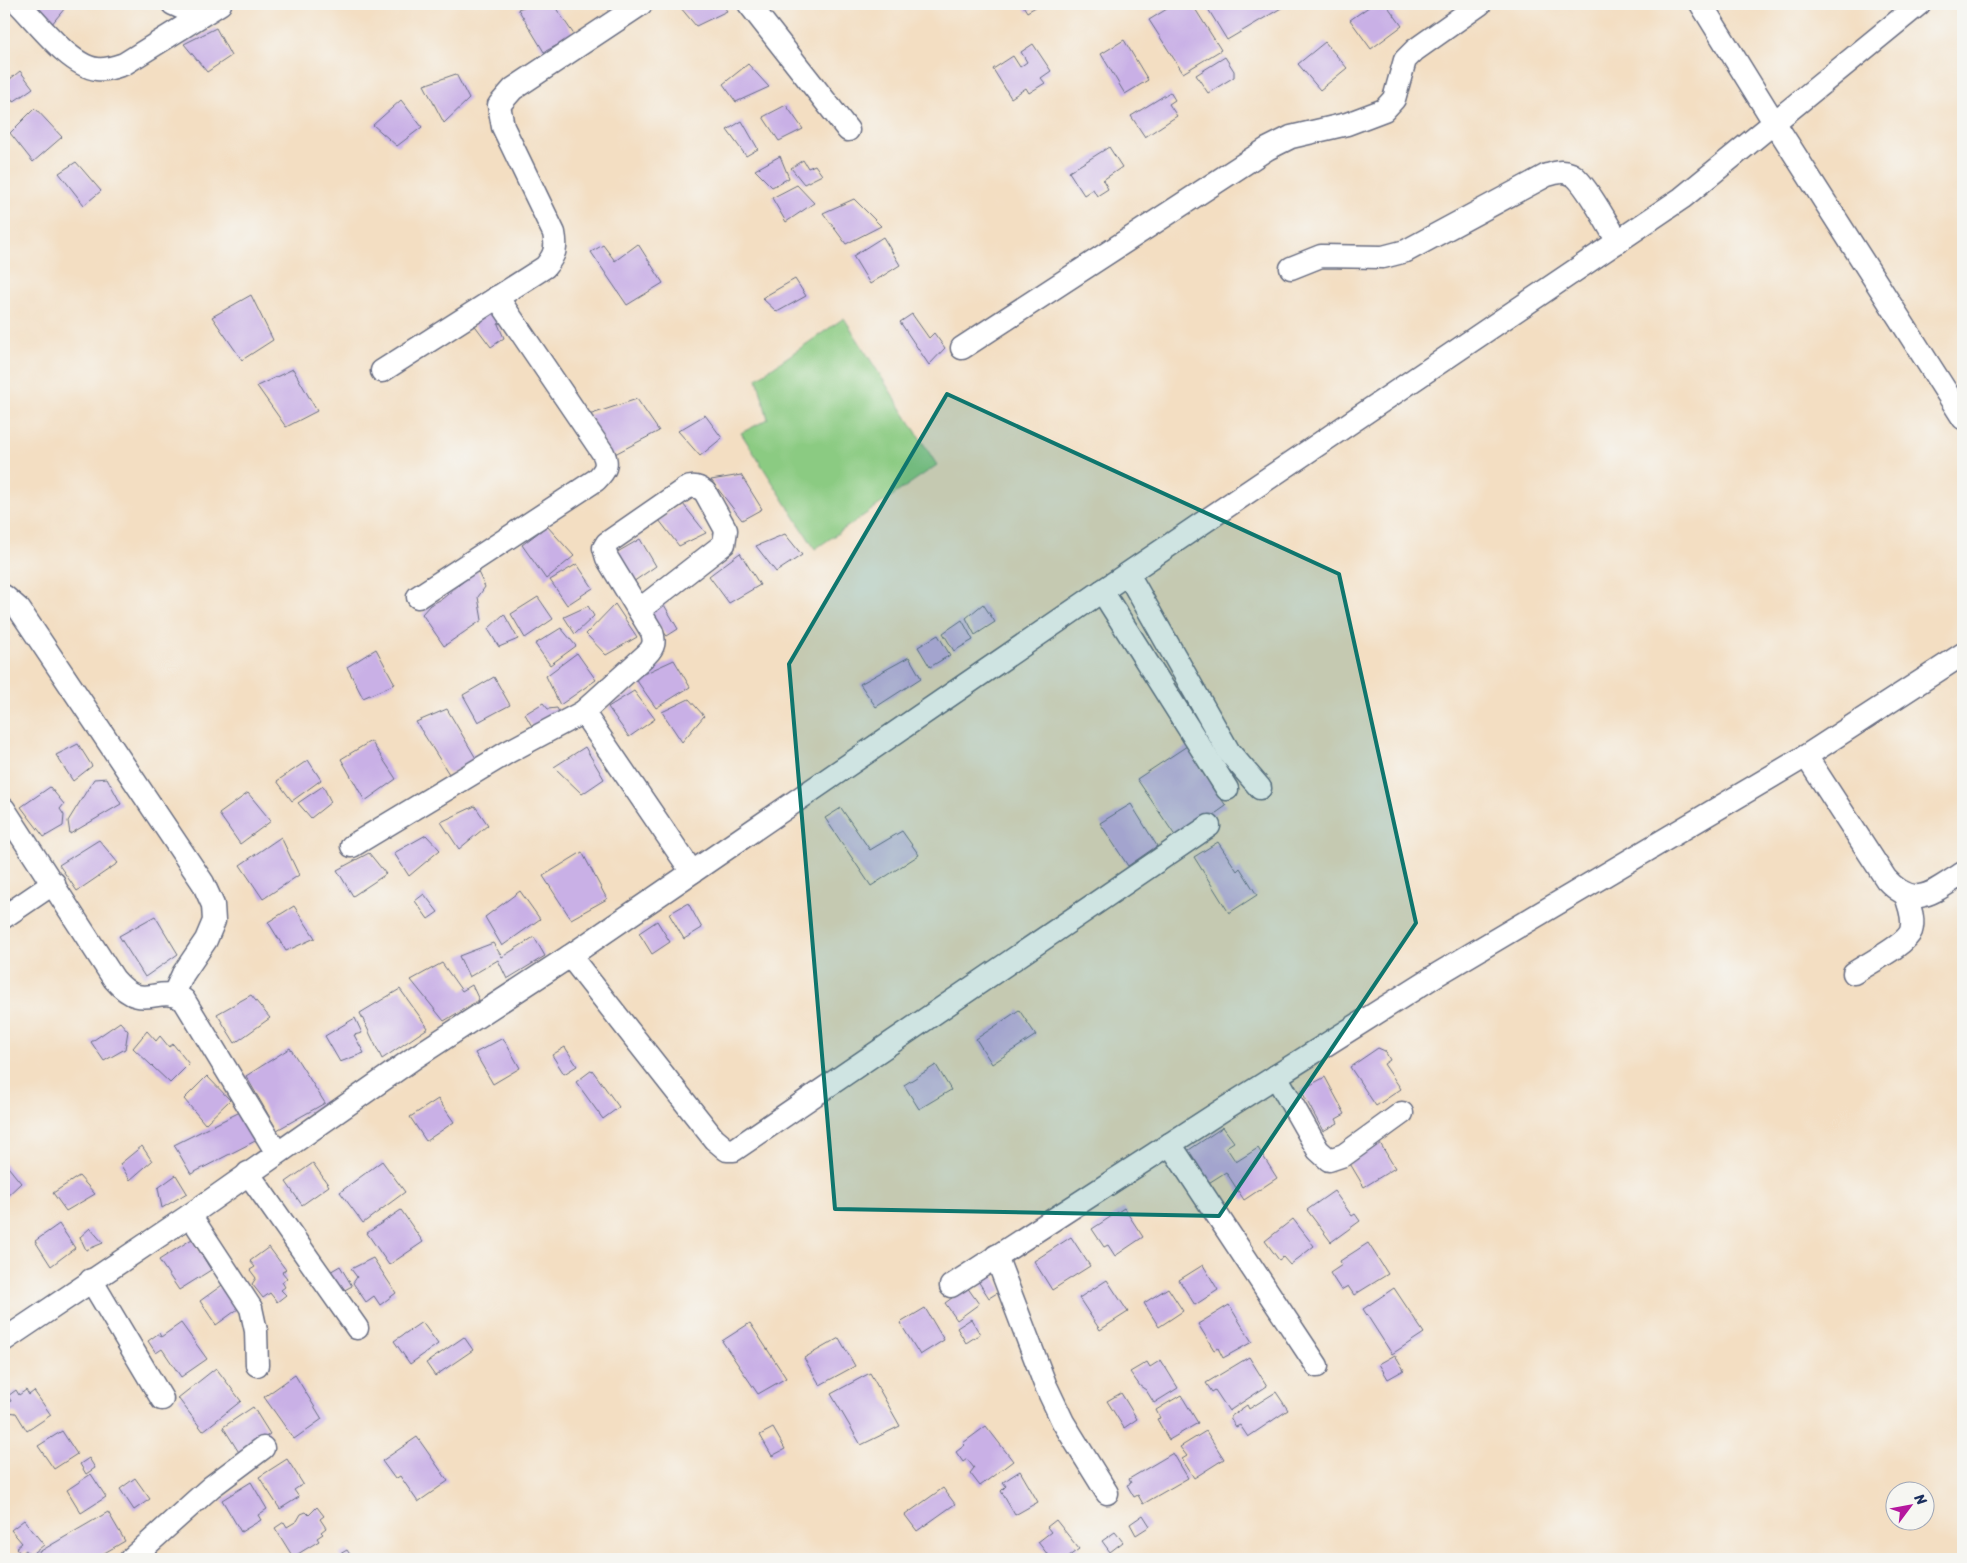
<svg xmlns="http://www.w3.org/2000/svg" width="1967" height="1563" viewBox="0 0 1967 1563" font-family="Sriracha,sans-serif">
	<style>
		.green { fill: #8bcb82; stroke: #537d70 }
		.building { fill: #c9b0e6 }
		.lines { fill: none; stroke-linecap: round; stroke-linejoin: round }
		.minor-casing { stroke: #676c81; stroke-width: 25 }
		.minor { stroke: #fff; stroke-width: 22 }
		.marked { fill: #0f766e; fill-opacity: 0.2; stroke: #0f766e; stroke-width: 4; stroke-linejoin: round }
	</style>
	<rect width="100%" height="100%" fill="#f6f6f2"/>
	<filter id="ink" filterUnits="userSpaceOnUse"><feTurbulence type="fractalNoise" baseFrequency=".02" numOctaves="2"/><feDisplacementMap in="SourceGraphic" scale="10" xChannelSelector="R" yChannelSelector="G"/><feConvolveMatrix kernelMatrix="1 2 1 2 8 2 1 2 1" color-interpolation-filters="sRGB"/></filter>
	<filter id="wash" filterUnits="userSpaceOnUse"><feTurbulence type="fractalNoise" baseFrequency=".0096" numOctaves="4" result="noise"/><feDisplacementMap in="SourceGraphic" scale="20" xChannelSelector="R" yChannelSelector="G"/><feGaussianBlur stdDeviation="1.12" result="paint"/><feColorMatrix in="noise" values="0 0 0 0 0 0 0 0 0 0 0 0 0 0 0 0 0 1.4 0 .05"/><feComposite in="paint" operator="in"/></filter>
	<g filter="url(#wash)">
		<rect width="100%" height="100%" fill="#f3dec2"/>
		<polygon class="green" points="844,318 937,465 815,549 741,433 768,419 757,378"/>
		<g id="blocks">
			<g class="building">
				<polygon points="34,4 61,4 65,8 51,25"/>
				<polygon points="532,4 553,4 575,36 544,52 518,9"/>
				<polygon points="685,4 722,4 727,11 696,26 680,7"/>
				<polygon points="1022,4 1041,4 1027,12"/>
				<polygon points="1175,4 1192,4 1221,50 1183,73 1149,20"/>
				<polygon points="1205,4 1288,4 1227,40"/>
				<polygon points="1373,4 1386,4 1402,26 1371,49 1350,20"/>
				<polygon points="216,28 231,56 207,72 184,44"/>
				<polygon points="1124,40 1148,80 1125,94 1101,54"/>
				<polygon points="1325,42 1347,68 1320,90 1298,64"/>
				<polygon points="1033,44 1051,71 1041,78 1045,83 1029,93 1026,88 1011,98 993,69 1013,56 1020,67 1027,62 1021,52"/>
				<polygon points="1225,57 1234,71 1234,77 1208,93 1196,75"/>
				<polygon points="748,64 769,87 736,102 723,84"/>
				<polygon points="20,71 33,88 13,102 4,84"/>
				<polygon points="456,74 469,99 444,123 424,85"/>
				<polygon points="1170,92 1175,100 1169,104 1177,116 1145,137 1131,116"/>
				<polygon points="401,100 422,127 397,146 373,125"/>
				<polygon points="786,105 803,129 779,141 763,117"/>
				<polygon points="35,108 62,137 33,162 10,133"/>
				<polygon points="742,121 758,149 746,156 727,130"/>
				<polygon points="1109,147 1122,167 1103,180 1108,189 1097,196 1093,189 1084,195 1069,172"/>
				<polygon points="780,156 789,178 772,187 755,170"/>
				<polygon points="803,160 808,168 815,165 822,175 804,184 791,168"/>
				<polygon points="76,162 101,191 84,205 59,173"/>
				<polygon points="797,185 814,203 786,222 772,198"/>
				<polygon points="854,199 881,226 846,244 823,213"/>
				<polygon points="883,237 900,265 870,284 853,256"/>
				<polygon points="638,244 663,283 627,305 591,252 603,245 615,261"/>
				<polygon points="795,279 806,296 777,312 762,298"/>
				<polygon points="251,295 273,340 242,360 212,317"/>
				<polygon points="496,306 506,320 498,324 504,338 491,347 470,319"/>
				<polygon points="912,314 929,338 934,333 945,348 929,365 900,322"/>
				<polygon points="293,369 317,411 286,427 257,386"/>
				<polygon points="637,399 659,431 611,456 589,415"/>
				<polygon points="705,415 722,438 700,456 678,431"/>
				<polygon points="741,475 762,509 742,520 711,480"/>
				<polygon points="683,504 706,533 679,546 659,520"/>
				<polygon points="547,526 574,556 546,579 522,545"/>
				<polygon points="785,534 802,555 776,572 756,546"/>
				<polygon points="640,539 656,566 633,582 614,554"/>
				<polygon points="740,553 760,585 729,603 709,576"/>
				<polygon points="577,564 593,588 567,605 550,580"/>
				<polygon points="477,570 485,587 478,597 482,620 444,646 422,614 430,605 442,599"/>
				<polygon points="538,597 553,619 525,638 511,614"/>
				<polygon points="663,603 678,629 667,636 648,613"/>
				<polygon points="615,604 637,637 606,655 586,634"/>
				<polygon points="983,604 995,622 975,635 966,618"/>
				<polygon points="588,606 594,616 575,634 564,617"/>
				<polygon points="504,614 518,639 499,647 488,629"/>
				<polygon points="962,620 973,640 954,651 943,633"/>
				<polygon points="561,628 576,646 550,665 535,644"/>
				<polygon points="4,634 9,643 4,647"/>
				<polygon points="938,635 950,655 930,667 918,647"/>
				<polygon points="376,649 395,684 363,698 347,667"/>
				<polygon points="577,653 596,680 560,705 546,676"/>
				<polygon points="909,657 921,678 876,707 860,684"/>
				<polygon points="674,660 690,687 656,708 635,678"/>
				<polygon points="494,677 510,705 478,722 463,695"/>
				<polygon points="634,691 655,719 629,737 608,707"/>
				<polygon points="689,699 704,716 682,742 662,712"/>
				<polygon points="543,703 548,709 557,708 559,712 534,730 525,714"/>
				<polygon points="447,709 477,760 449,774 416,722"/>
				<polygon points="371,741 396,779 365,801 341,759"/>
				<polygon points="78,744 92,766 73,781 56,755"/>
				<polygon points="1187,746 1226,806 1178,840 1137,779"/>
				<polygon points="585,747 604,779 582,794 554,767"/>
				<polygon points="308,760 321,780 292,801 277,781"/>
				<polygon points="107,778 121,804 70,834 68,821 94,779"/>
				<polygon points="323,786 331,802 311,818 298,803"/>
				<polygon points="50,787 64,804 60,809 64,815 63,826 44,837 21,807"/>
				<polygon points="248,793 271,821 240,844 219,814"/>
				<polygon points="1131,804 1157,846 1128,866 1100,823"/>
				<polygon points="475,806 488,825 459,849 441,822"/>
				<polygon points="841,808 870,850 902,831 919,855 871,886 825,818"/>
				<polygon points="426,835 440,850 409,876 394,853"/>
				<polygon points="281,837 299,875 263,899 240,865"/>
				<polygon points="99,840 118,863 77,891 59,865"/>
				<polygon points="1218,842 1237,871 1240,868 1257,895 1229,913 1194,857"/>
				<polygon points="582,852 607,899 571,919 543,876"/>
				<polygon points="369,853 386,874 353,896 337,870"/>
				<polygon points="520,891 540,919 502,946 485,917"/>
				<polygon points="424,894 438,912 428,919 415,901"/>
				<polygon points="688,903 702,928 684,939 669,914"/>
				<polygon points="294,906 315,938 286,951 268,922"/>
				<polygon points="155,916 178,954 145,977 119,936"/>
				<polygon points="657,921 670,942 652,954 639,933"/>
				<polygon points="534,937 545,956 507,979 498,960 469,977 459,956 493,943 502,957"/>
				<polygon points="442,963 462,991 472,985 479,1000 444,1021 411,980"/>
				<polygon points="400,989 428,1028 382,1059 360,1013"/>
				<polygon points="251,995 270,1018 235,1043 217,1014"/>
				<polygon points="1019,1010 1036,1035 992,1064 976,1039"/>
				<polygon points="355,1018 362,1033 354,1035 364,1053 340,1062 325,1036"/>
				<polygon points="120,1022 128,1031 125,1049 104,1061 91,1042"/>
				<polygon points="147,1031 156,1041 160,1036 169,1047 173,1044 189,1064 170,1083 133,1048"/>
				<polygon points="503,1038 520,1068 493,1084 475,1053"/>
				<polygon points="565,1047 577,1066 564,1074 552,1055"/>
				<polygon points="290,1048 325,1103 277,1130 246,1076"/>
				<polygon points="1378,1048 1385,1051 1390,1060 1384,1064 1401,1089 1376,1106 1350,1067"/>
				<polygon points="936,1065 951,1090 919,1109 904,1085"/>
				<polygon points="592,1070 619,1107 603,1119 576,1082"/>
				<polygon points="207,1076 230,1100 205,1124 184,1099"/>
				<polygon points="1325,1077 1345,1114 1336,1119 1338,1123 1323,1131 1301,1090"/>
				<polygon points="438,1099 454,1122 426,1141 410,1117"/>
				<polygon points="244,1110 261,1138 191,1174 174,1145"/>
				<polygon points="1223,1127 1234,1142 1226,1147 1236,1162 1258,1148 1277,1178 1244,1200 1226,1172 1207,1184 1186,1152"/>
				<polygon points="1380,1143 1395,1168 1364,1187 1349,1162"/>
				<polygon points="142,1146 152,1161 130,1180 120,1164"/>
				<polygon points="382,1161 405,1192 363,1223 340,1192"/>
				<polygon points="4,1162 21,1183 4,1199"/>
				<polygon points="313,1163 329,1186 302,1205 286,1182"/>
				<polygon points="176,1175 187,1193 162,1208 158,1188"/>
				<polygon points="79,1176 95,1194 66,1211 53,1193"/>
				<polygon points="1334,1191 1352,1216 1355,1214 1360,1221 1331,1242 1307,1210"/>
				<polygon points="1124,1208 1143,1237 1115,1256 1108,1245 1104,1247 1092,1229"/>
				<polygon points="401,1210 423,1242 389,1265 367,1233"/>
				<polygon points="1293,1219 1314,1246 1290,1265 1283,1257 1279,1260 1265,1241"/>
				<polygon points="59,1224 75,1248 51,1266 35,1241"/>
				<polygon points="90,1228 103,1243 86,1250 80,1237"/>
				<polygon points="1071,1237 1090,1266 1052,1290 1034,1261"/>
				<polygon points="192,1239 211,1270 179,1290 159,1260"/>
				<polygon points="1368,1243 1388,1274 1354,1295 1348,1286 1341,1290 1330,1273 1342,1265 1340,1261"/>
				<polygon points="269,1247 286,1270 282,1272 287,1278 282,1282 285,1287 281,1290 286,1295 277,1302 270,1293 263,1298 252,1284 256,1278 250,1270 255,1267 250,1261"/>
				<polygon points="373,1258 396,1293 380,1305 374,1296 366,1302 353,1283 357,1277 351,1269"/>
				<polygon points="1203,1265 1218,1290 1195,1305 1179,1280"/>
				<polygon points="340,1266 352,1286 339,1293 328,1273"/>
				<polygon points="991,1272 1002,1290 989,1298 978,1281"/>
				<polygon points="1107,1280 1128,1312 1100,1330 1079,1298"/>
				<polygon points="225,1283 234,1295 230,1297 238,1309 216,1325 200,1301"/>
				<polygon points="967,1287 979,1304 957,1320 945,1303"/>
				<polygon points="1168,1288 1183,1311 1159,1327 1144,1303"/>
				<polygon points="1394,1288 1424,1333 1392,1354 1363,1309"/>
				<polygon points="1229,1305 1252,1342 1223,1358 1218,1348 1214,1350 1198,1324"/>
				<polygon points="925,1308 944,1340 920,1355 900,1323"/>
				<polygon points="971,1319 980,1334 966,1343 957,1328"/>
				<polygon points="422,1322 438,1344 410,1364 394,1341"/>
				<polygon points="181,1323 207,1359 181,1377 162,1349 156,1353 148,1341 159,1333 161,1337"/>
				<polygon points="750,1323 786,1378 758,1394 722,1341"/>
				<polygon points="464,1337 473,1350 435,1376 426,1363"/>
				<polygon points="839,1338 855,1366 820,1385 804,1358"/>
				<polygon points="1395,1355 1404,1370 1388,1379 1379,1364"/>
				<polygon points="1249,1357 1267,1386 1229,1411 1215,1390 1212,1392 1206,1383"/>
				<polygon points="1161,1360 1178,1388 1154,1403 1146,1390 1140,1386 1130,1372 1147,1362 1150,1367"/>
				<polygon points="216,1368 241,1401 203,1431 178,1398"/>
				<polygon points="870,1373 900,1426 861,1445 831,1394"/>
				<polygon points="295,1375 322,1419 294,1439 264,1397"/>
				<polygon points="16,1390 19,1395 26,1390 29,1395 34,1391 51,1415 27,1431 16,1413 7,1412 4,1415 4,1406 11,1401 8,1396"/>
				<polygon points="1276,1392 1288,1410 1248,1437 1240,1425 1236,1427 1230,1417 1247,1405 1249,1409"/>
				<polygon points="1121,1393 1137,1419 1124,1428 1107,1401"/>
				<polygon points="1181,1395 1198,1423 1169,1440 1157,1419 1160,1418 1156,1410"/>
				<polygon points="253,1407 270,1434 240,1454 223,1427"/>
				<polygon points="986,1426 1013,1461 980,1486 970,1473 974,1468 967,1459 963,1462 956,1452 965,1445 963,1443"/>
				<polygon points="773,1428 785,1449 772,1456 760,1435"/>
				<polygon points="62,1431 77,1454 54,1469 38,1446"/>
				<polygon points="1206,1431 1224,1459 1194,1478 1182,1459 1187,1456 1180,1447"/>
				<polygon points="417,1437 448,1481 418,1502 400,1476 395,1479 382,1461"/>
				<polygon points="1173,1453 1188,1478 1143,1504 1138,1495 1134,1497 1127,1485 1131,1483 1129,1479"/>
				<polygon points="89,1458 95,1468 86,1474 80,1464"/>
				<polygon points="287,1459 303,1484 294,1490 299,1497 280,1509 259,1477"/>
				<polygon points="1020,1471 1038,1502 1015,1515 1001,1491 1006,1486 1003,1482"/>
				<polygon points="91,1474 106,1497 81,1513 67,1490"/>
				<polygon points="135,1478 150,1499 134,1510 120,1489"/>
				<polygon points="251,1482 267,1509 258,1515 261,1520 241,1532 222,1500"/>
				<polygon points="943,1488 955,1504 917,1531 905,1515"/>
				<polygon points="317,1507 324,1516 320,1519 326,1528 321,1532 323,1534 317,1538 319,1541 293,1557 275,1528 284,1522 287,1527 297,1521 301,1514 306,1512 309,1515"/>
				<polygon points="108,1512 125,1541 94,1559 27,1559"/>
				<polygon points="1143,1515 1150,1526 1136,1535 1130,1524"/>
				<polygon points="24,1520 44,1545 30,1556 26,1550 21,1554 16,1548 22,1543 11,1530"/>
				<polygon points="1056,1520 1079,1549 1065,1559 1051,1559 1038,1542 1051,1532 1047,1527"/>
				<polygon points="1115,1532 1123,1542 1110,1552 1102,1541"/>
				<polygon points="347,1550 353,1559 340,1559 340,1554"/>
			</g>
		</g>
	</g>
	<g filter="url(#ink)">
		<use href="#blocks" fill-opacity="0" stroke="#676c81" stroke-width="1"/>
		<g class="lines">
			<g class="minor-casing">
				<g id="minor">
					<path d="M19 4C38 23 70 66 97 69 107 70 115 67 124 64L220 4"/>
					<polyline points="173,4 200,16"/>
					<polyline points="749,4 848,130"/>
					<polyline points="1701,4 1774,122 1963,418"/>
					<path d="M1291 268 1321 256 1383 257 1406 251 1547 175C1556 173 1562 170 1571 174 1583 179 1610 228 1618 242"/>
					<polyline points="962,348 1267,149 1291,137 1347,124 1384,110 1394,99 1405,60 1415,50 1480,4"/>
					<path d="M382 371 545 267C555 255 557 248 554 233L503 127 499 105 513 89 641 4"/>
					<polyline points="1128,574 1229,752 1260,788"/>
					<polyline points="1102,591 1227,789"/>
					<polyline points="4,596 19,609 203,883 213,905 214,921 206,940 183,974 174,994"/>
					<path d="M418 597 596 480C605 471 609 465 603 453L497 297"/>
					<path d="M639 610 724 544 726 530 705 492C698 486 693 485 685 489L607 543 604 548 607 558 652 632C655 642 654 647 647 654L583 712 692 872"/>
					<path d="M1806 756 1886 879C1915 911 1933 892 1963 873"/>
					<path d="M4 809 114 979C145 1015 156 982 184 1000L277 1153"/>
					<polyline points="352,846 508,752 583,712"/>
					<polyline points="4,917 54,883"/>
					<polyline points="570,956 714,1139 727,1150 734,1150 1209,826"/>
					<path d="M1854 973C1867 964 1906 945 1911 931 1915 919 1909 906 1906 896"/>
					<polyline points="1276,1076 1318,1150 1329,1160 1344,1155 1402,1113"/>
					<polyline points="1170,1144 1317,1366"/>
					<polyline points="248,1173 357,1328"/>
					<polyline points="190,1215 251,1308 256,1331 257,1365"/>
					<polyline points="996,1256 1045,1384 1063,1422 1107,1493"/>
					<polyline points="91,1280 162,1399"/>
					<polyline points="951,1286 1221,1111 1438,974 1806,756 1963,654"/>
					<polyline points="4,1340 190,1215 414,1058 570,956 1102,591 1682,198 1919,4"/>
					<polyline points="131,1559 211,1487 263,1448"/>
				</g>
			</g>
			<use href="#minor" class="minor"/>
		</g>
	</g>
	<path class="marked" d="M947 394 1339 574 1416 923 1219 1216 835 1209 789 664Z"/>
	<rect width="1967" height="1563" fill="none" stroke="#f6f6f2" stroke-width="20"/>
	<g transform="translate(1910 1506) rotate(58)"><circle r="24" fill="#f6f6f2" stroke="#9ea6b7"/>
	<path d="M0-4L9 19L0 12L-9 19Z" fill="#b5179e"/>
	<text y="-8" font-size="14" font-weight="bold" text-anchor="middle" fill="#1b2f5e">N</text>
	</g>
</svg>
